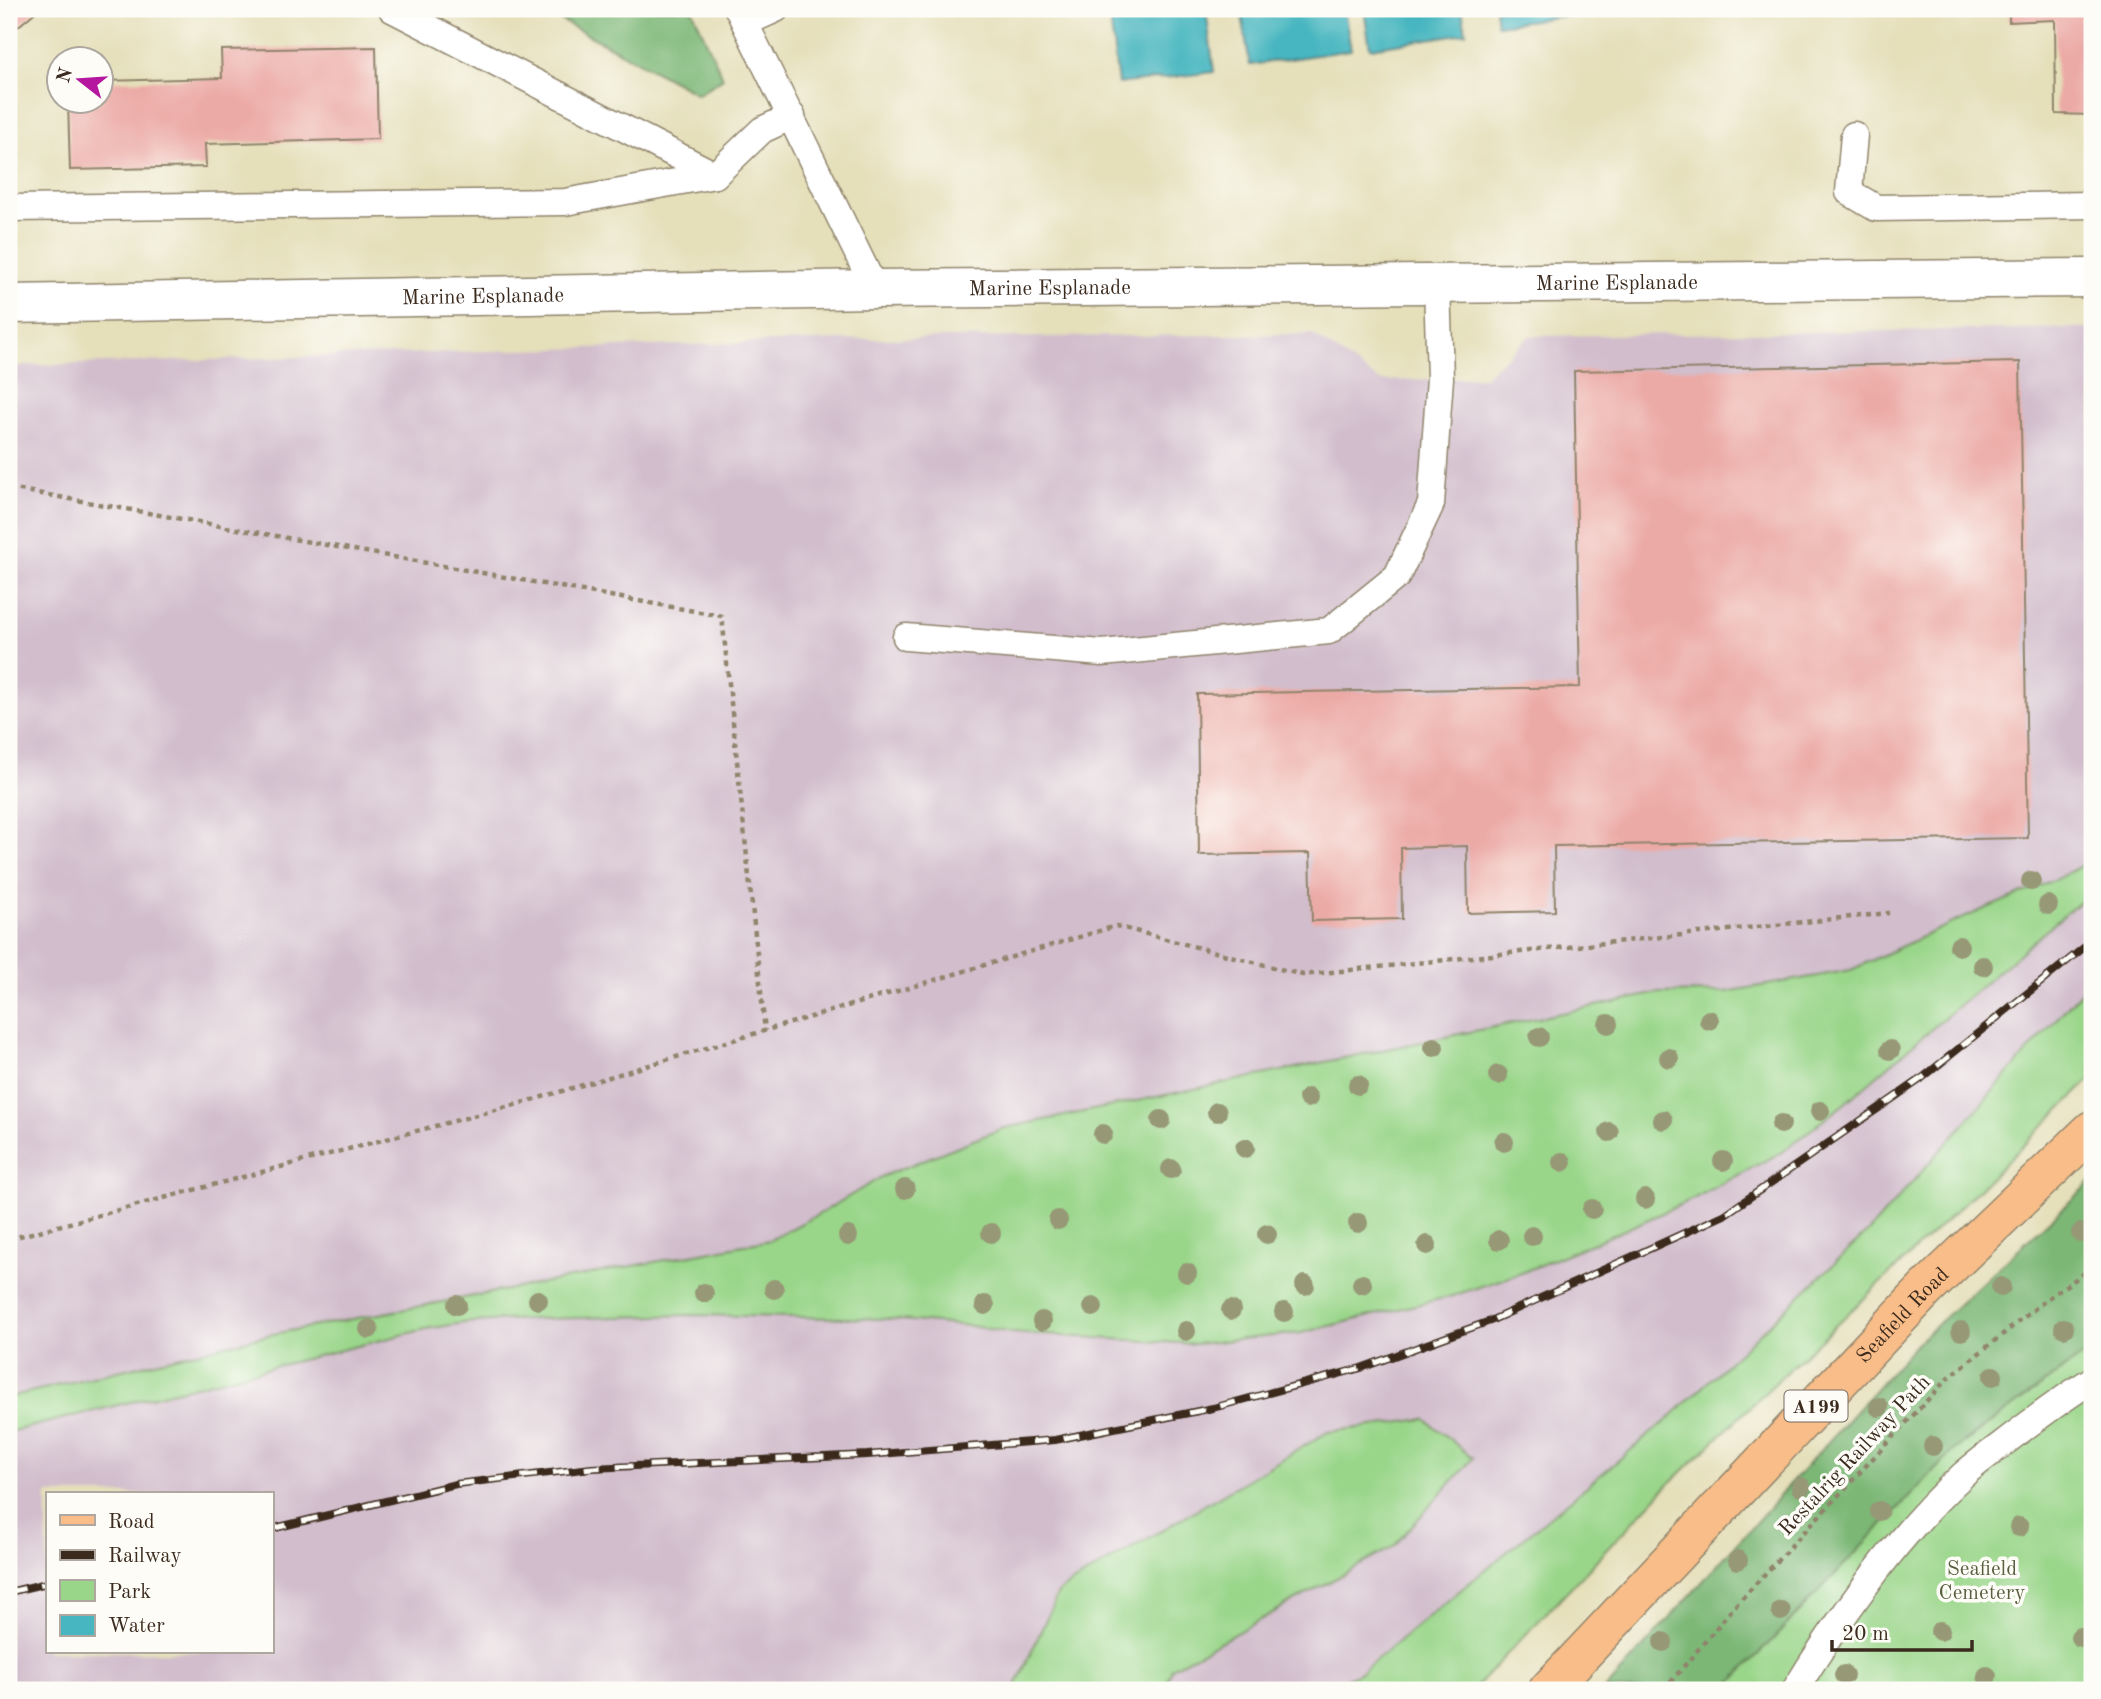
<svg xmlns="http://www.w3.org/2000/svg" width="2101" height="1699" viewBox="0 0 2101 1699" font-family="'Old Standard TT',serif">
	<style>
		.industrial { fill: #d1bdcc; fill-rule: evenodd }
		.green { fill: #9ad68a; stroke: #6a8054; stroke-width: 2 }
		.forest { fill: #7bb776; stroke: #5b704a; stroke-width: 2 }
		.water { fill: #47b6c0; stroke: #41706f; stroke-width: 2 }
		.building { fill: #ecaaa6 }
		.lines { fill: none; stroke-linecap: round; stroke-linejoin: round }
		.lane-casing { stroke: #90846c; stroke-width: 29 }
		.street-casing { stroke: #90846c; stroke-width: 41 }
		.primary-casing { stroke: #90846c; stroke-width: 41 }
		.path { stroke: #90846c; stroke-width: 4.5; stroke-dasharray: 5 5; stroke-linecap: butt }
		.lane { stroke: #fff; stroke-width: 26 }
		.street { stroke: #fff; stroke-width: 38 }
		.primary { stroke: #f8bd88; stroke-width: 38 }
		.rail-casing { stroke: #3b2a1e; stroke-width: 8 }
		.rail { stroke: #fdfcf7; stroke-width: 5; stroke-dasharray: 16; stroke-linecap: butt }
		.tree { fill: #979876 }
		.labels { text-anchor: middle; stroke-width: 7; stroke-linejoin: round; paint-order: stroke }
		.shield { fill: #fdfcf7; stroke: #75695f; stroke-width: 2 }
		.shield-label { font-size: 19px; font-weight: bold; fill: #3b2a1e }
		.street-label { font-size: 21px; fill: #3b2a1e; stroke: #fdfcf7 }
		.park-label { font-size: 21px; fill: #585e3e; stroke: #fdfcf7 }
	</style>
	<rect width="100%" height="100%" fill="#fdfcf7"/>
	<filter id="ink" filterUnits="userSpaceOnUse"><feTurbulence type="fractalNoise" baseFrequency=".0143" numOctaves="2"/><feDisplacementMap in="SourceGraphic" scale="14" xChannelSelector="R" yChannelSelector="G"/><feConvolveMatrix kernelMatrix="1 2 1 2 8 2 1 2 1" color-interpolation-filters="sRGB"/></filter>
	<filter id="wash" filterUnits="userSpaceOnUse"><feTurbulence type="fractalNoise" baseFrequency=".00686" numOctaves="4" result="noise"/><feDisplacementMap in="SourceGraphic" scale="28" xChannelSelector="R" yChannelSelector="G"/><feGaussianBlur stdDeviation="1.57" result="paint"/><feColorMatrix in="noise" values="0 0 0 0 0 0 0 0 0 0 0 0 0 0 0 0 0 1.4 0 .05"/><feComposite in="paint" operator="in"/></filter>
	<g filter="url(#wash)">
		<rect width="100%" height="100%" fill="#e5dfba"/>
		<path class="industrial" d="M2092 328V1078L1979 1189 1666 1487 1473 1690H9V366L869 339 1312 334 1380 381 1484 377 1530 336ZM47 1494H271V1652H47Z"/>
		<g class="green">
			<polygon points="2092,860 2092,891 1844,1104 1782,1152 1693,1199 1622,1231 1521,1273 1452,1296 1301,1333 1196,1344 1013,1333 971,1326 889,1319 693,1315 503,1320 463,1323 426,1329 9,1432 9,1397 268,1335 770,1240 823,1212 883,1176 1001,1129 1658,993 1726,992 1851,970 1956,921 2056,879"/>
			<polygon points="2092,979 2092,1078 1979,1189 1666,1487 1473,1690 1320,1690 1361,1672 1666,1421 1870,1230"/>
			<polygon points="2092,1348 2092,1690 1724,1690 1954,1450"/>
			<polygon points="1425,1419 1473,1458 1393,1547 1172,1668 1163,1690 1008,1690 1016,1686 1059,1591 1328,1432"/>
		</g>
		<g class="forest">
			<polygon points="540,9 692,9 723,78 698,94"/>
			<polygon points="2092,1181 2092,1348 1954,1450 1724,1690 1605,1690 1918,1342"/>
		</g>
		<g class="water">
			<polygon points="1109,9 1206,9 1214,72 1118,84"/>
			<polygon points="1241,9 1344,9 1351,50 1250,65"/>
			<polygon points="1364,9 1462,9 1466,33 1370,48"/>
			<polygon points="1495,9 1600,9 1600,11 1497,25"/>
		</g>
		<g id="blocks">
			<g class="building">
				<polygon points="9,9 39,9 9,34"/>
				<polygon points="2009,9 2092,9 2092,115 2056,114 2055,20 2009,22"/>
				<polygon points="376,47 378,139 205,144 206,167 70,170 68,102 102,102 102,81 222,78 221,50"/>
				<polygon points="2020,362 2028,838 1554,846 1555,911 1468,913 1467,846 1401,848 1402,919 1312,921 1310,853 1199,855 1197,694 1580,687 1574,371"/>
			</g>
		</g>
	</g>
	<g filter="url(#ink)">
		<use href="#blocks" fill-opacity="0" stroke="#90846c" stroke-width="2"/>
		<g class="lines">
			<g class="lane-casing">
				<g id="lane">
					<polyline points="392,9 715,175 762,130 792,116"/>
					<polyline points="738,9 875,289"/>
					<polyline points="745,23 776,9"/>
					<polyline points="1854,135 1849,192 1876,208 2092,205"/>
					<polyline points="9,208 565,202 715,175"/>
					<polyline points="906,637 1102,653 1329,631 1397,576 1431,504 1440,378 1437,285"/>
					<path d="M1795 1690C1840 1617 1899 1533 1963 1475 1975 1464 1988 1455 2001 1445 2031 1422 2060 1400 2092 1380"/>
				</g>
			</g>
			<g class="street-casing">
				<g id="street">
					<path id="s1" d="M9 304 875 289 2092 278"/>
				</g>
			</g>
			<g class="primary-casing">
				<g id="primary">
					<path id="s2" d="M1548 1690 1925 1290 2092 1130"/>
				</g>
			</g>
			<g class="path">
				<polyline points="9,488 722,616 765,1031"/>
				<polyline points="9,1239 522,1103 1116,926 1303,975 1889,913"/>
				<polyline points="1664,1690 1734,1607 1948,1378 2052,1295 2092,1268"/>
			</g>
			<use href="#lane" class="lane"/>
			<use href="#street" class="street"/>
			<use href="#primary" class="primary"/>
			<g class="rail-casing">
				<g id="rail">
					<polyline points="271,1529 456,1484 592,1468 867,1455 1055,1440 1213,1408 1361,1368 1490,1321 1724,1215 1921,1079 2092,941"/>
					<polyline points="9,1592 47,1583"/>
				</g>
			</g>
			<use href="#rail" class="rail"/>
		</g>
		<g class="tree">
			<circle cx="2031" cy="881" r="10"/>
			<circle cx="2048" cy="905" r="10"/>
			<circle cx="1959" cy="946" r="10"/>
			<circle cx="1983" cy="966" r="10"/>
			<circle cx="1709" cy="1020" r="10"/>
			<circle cx="1608" cy="1024" r="10"/>
			<circle cx="1539" cy="1037" r="10"/>
			<circle cx="1434" cy="1047" r="10"/>
			<circle cx="1890" cy="1050" r="10"/>
			<circle cx="1669" cy="1058" r="10"/>
			<circle cx="1498" cy="1075" r="10"/>
			<circle cx="1358" cy="1085" r="10"/>
			<circle cx="1308" cy="1098" r="10"/>
			<circle cx="1820" cy="1111" r="10"/>
			<circle cx="1217" cy="1112" r="10"/>
			<circle cx="1161" cy="1120" r="10"/>
			<circle cx="1663" cy="1120" r="10"/>
			<circle cx="1781" cy="1124" r="10"/>
			<circle cx="1609" cy="1132" r="10"/>
			<circle cx="1103" cy="1134" r="10"/>
			<circle cx="1504" cy="1142" r="10"/>
			<circle cx="1245" cy="1148" r="10"/>
			<circle cx="1723" cy="1161" r="10"/>
			<circle cx="1562" cy="1162" r="10"/>
			<circle cx="1171" cy="1169" r="10"/>
			<circle cx="905" cy="1189" r="10"/>
			<circle cx="1645" cy="1199" r="10"/>
			<circle cx="1592" cy="1209" r="10"/>
			<circle cx="1058" cy="1220" r="10"/>
			<circle cx="1358" cy="1223" r="10"/>
			<circle cx="991" cy="1233" r="10"/>
			<circle cx="2081" cy="1233" r="10"/>
			<circle cx="1267" cy="1234" r="10"/>
			<circle cx="848" cy="1236" r="10"/>
			<circle cx="1532" cy="1236" r="10"/>
			<circle cx="1499" cy="1240" r="10"/>
			<circle cx="1427" cy="1245" r="10"/>
			<circle cx="1187" cy="1273" r="10"/>
			<circle cx="1362" cy="1284" r="10"/>
			<circle cx="1305" cy="1285" r="10"/>
			<circle cx="2001" cy="1287" r="10"/>
			<circle cx="774" cy="1289" r="10"/>
			<circle cx="704" cy="1293" r="10"/>
			<circle cx="538" cy="1300" r="10"/>
			<circle cx="457" cy="1305" r="10"/>
			<circle cx="985" cy="1305" r="10"/>
			<circle cx="1093" cy="1307" r="10"/>
			<circle cx="1231" cy="1310" r="10"/>
			<circle cx="1284" cy="1312" r="10"/>
			<circle cx="1042" cy="1321" r="10"/>
			<circle cx="2064" cy="1328" r="10"/>
			<circle cx="369" cy="1329" r="10"/>
			<circle cx="1186" cy="1331" r="10"/>
			<circle cx="1961" cy="1331" r="10"/>
			<circle cx="1993" cy="1376" r="10"/>
			<circle cx="1879" cy="1407" r="10"/>
			<circle cx="1933" cy="1446" r="10"/>
			<circle cx="1801" cy="1487" r="10"/>
			<circle cx="1879" cy="1511" r="10"/>
			<circle cx="2019" cy="1527" r="10"/>
			<circle cx="1738" cy="1560" r="10"/>
			<circle cx="1781" cy="1611" r="10"/>
			<circle cx="1940" cy="1631" r="10"/>
			<circle cx="2080" cy="1637" r="10"/>
			<circle cx="1663" cy="1642" r="10"/>
			<circle cx="1844" cy="1675" r="10"/>
			<circle cx="1987" cy="1676" r="10"/>
		</g>
	</g>
	<g class="labels">
		<rect class="shield" x="1784.5" y="1390.5" width="63" height="31" rx="5"/>
		<g class="shield-label">
			<text x="1816" y="1413">A199</text>
		</g>
		<g class="street-label">
			<text dy="7" stroke="none"><textPath href="#s1" startOffset="1608">Marine Esplanade</textPath></text>
			<text dy="7" stroke="none"><textPath href="#s1" startOffset="1041">Marine Esplanade</textPath></text>
			<text dy="7" stroke="none"><textPath href="#s1" startOffset="474">Marine Esplanade</textPath></text>
			<text dy="7" stroke="none"><textPath href="#s2" startOffset="516">Seafield Road</textPath></text>
			<text transform="translate(1854 1455) rotate(-47)" y="7">Restalrig Railway Path</text>
		</g>
		<g class="park-label">
			<text x="1982" y="1575">Seafield<tspan x="1982" dy="24">Cemetery</tspan></text>
		</g>
	</g>
	<rect width="2101" height="1699" fill="none" stroke="#fdfcf7" stroke-width="35"/>
	<rect x="46" y="1492" width="228" height="161" fill="#fdfcf7" stroke="#afa8a0" stroke-width="2"/>
	<rect x="60" y="1515" width="35" height="10" fill="#f8bd88" stroke="#afa8a0" stroke-width="2"/>
	<text x="108" y="1528" font-size="21" fill="#3b2a1e">Road</text>
	<rect x="60" y="1550" width="35" height="10" fill="#3b2a1e" stroke="#afa8a0" stroke-width="2"/>
	<text x="108" y="1562" font-size="21" fill="#3b2a1e">Railway</text>
	<rect x="60" y="1580" width="35" height="21" fill="#9ad68a" stroke="#afa8a0" stroke-width="2"/>
	<text x="108" y="1598" font-size="21" fill="#3b2a1e">Park</text>
	<rect x="60" y="1615" width="35" height="21" fill="#47b6c0" stroke="#afa8a0" stroke-width="2"/>
	<text x="108" y="1632" font-size="21" fill="#3b2a1e">Water</text>
	<g transform="translate(80 80) rotate(287)"><circle r="33" fill="#fdfcf7" stroke="#afa8a0" stroke-width="2"/>
	<path d="M0-5L12 26L0 18L-12 26Z" fill="#b5179e"/>
	<text y="-10" font-size="19" font-weight="bold" text-anchor="middle" fill="#3b2a1e">N</text>
	</g>
	<path d="M1832 1640v10h140v-10" fill="none" stroke="#3b2a1e" stroke-width="3.5"/>
	<text x="1842" y="1640" font-size="21" fill="#3b2a1e" stroke="#fdfcf7" stroke-width="5" paint-order="stroke">20 m</text>
</svg>
